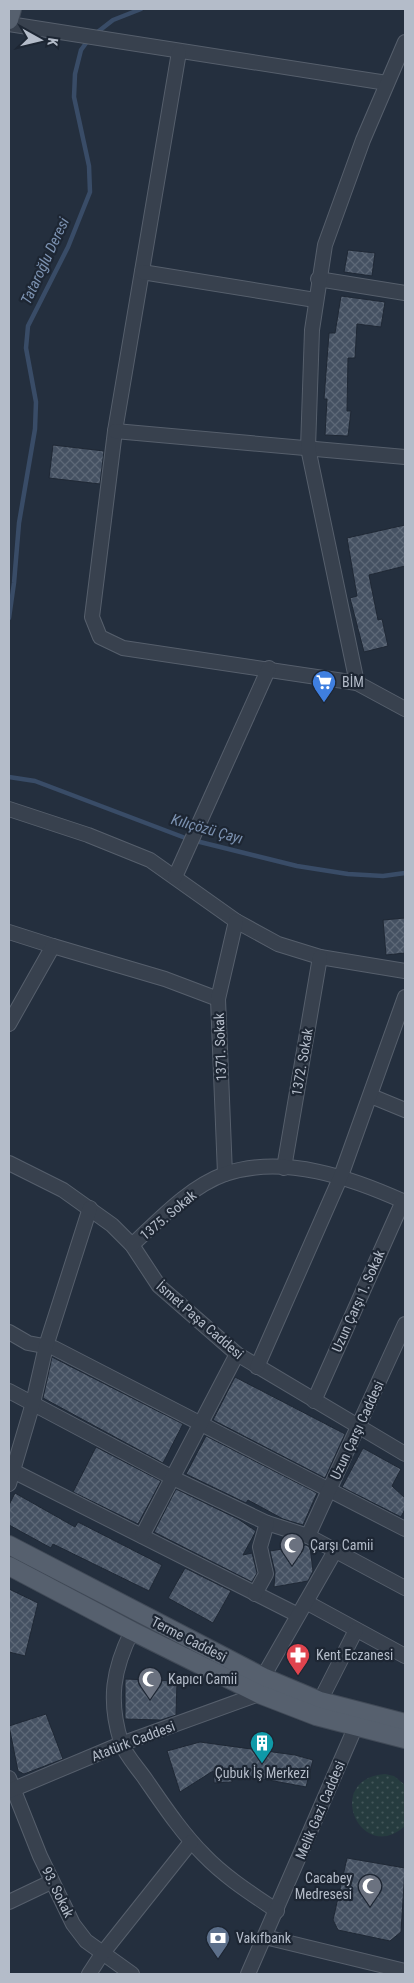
<svg xmlns="http://www.w3.org/2000/svg" width="414" height="1983" viewBox="0 0 414 1983" font-family="'Roboto Condensed',sans-serif">
	<style>
		.park { fill: url(#park-dots) }
		.lines { fill: none; stroke-linecap: round; stroke-linejoin: round }
		.stream { stroke: #394c67; stroke-width: 4.5 }
		.building { fill: url(#building-cross-hatch); stroke: #1f2835 }
		.minor-casing { stroke: #565f6c; stroke-width: 16 }
		.major-casing { stroke: #414a57; stroke-width: 20 }
		.minor { stroke: #38414e; stroke-width: 14 }
		.major { stroke: #56606e; stroke-width: 18 }
		.labels { text-anchor: middle; stroke-width: 4.5; stroke-linejoin: round; paint-order: stroke }
		.poi-label { font-size: 14px; fill: #b4bcc9; stroke: #1d2633; text-anchor: start }
		.street-label { font-size: 14px; fill: #b4bcc9; stroke: #1d2633 }
		.water-label { font-size: 15px; font-style: italic; fill: #7c92b1; stroke: #1d2633 }
	</style>
	<defs>
		<pattern id="park-dots" width="8" height="8" patternUnits="userSpaceOnUse" patternTransform="scale(1.25)"><rect width="8" height="8" fill="#263c3f"/><path d="M2 2h.1M6 6h.1" fill="none" stroke="#435659" stroke-width="1.8" stroke-linecap="round"/></pattern>
		<pattern id="building-cross-hatch" width="8" height="8" patternUnits="userSpaceOnUse" patternTransform="scale(1.25)"><rect width="8" height="8" fill="#455162"/><path d="M0 0l8 8M0 8l8-8" fill="none" stroke="#5d6877"/></pattern>
	</defs>
	<rect width="100%" height="100%" fill="#242f3e"/>
	<path class="park" d="M385 1774 394 1776 405 1785V1826C361 1866 322 1779 385 1774Z"/>
	<g class="lines">
		<g class="stream">
			<polyline points="95,34 113,20 141,9"/>
			<polyline points="9,618 14,583 19,523 35,429 36,402 26,348 28,326 68,247 90,192 89,166 74,97 75,74 81,50 89,39"/>
			<polyline points="9,777 35,781 188,839 297,866 348,874 383,876 405,873"/>
		</g>
	</g>
	<g class="building">
		<polygon points="348,250 375,253 372,276 344,272"/>
		<polygon points="341,296 385,302 381,327 357,324 355,358 348,358 347,411 351,411 348,436 325,435 327,399 324,399 329,333 335,333"/>
		<polygon points="53,445 104,451 100,484 49,478"/>
		<polygon points="405,525 405,566 369,575 378,620 382,619 388,646 364,652 350,598 357,596 347,538"/>
		<polygon points="405,918 405,953 386,955 383,920"/>
		<polygon points="52,1357 183,1424 163,1463 43,1398"/>
		<polygon points="235,1377 345,1434 325,1478 213,1420"/>
		<polygon points="206,1436 317,1493 303,1525 283,1519 248,1500 246,1503 186,1474"/>
		<polygon points="96,1447 161,1481 138,1524 73,1492"/>
		<polygon points="363,1448 401,1469 392,1486 405,1498 405,1509 401,1517 342,1487"/>
		<polygon points="176,1489 238,1519 256,1531 243,1555 252,1553 257,1573 252,1582 154,1532"/>
		<polygon points="15,1493 75,1527 78,1522 162,1565 149,1591 53,1544 51,1548 9,1525 9,1505"/>
		<polygon points="306,1545 310,1547 313,1571 308,1581 274,1587 275,1572 270,1551"/>
		<polygon points="185,1568 231,1591 213,1623 168,1598"/>
		<polygon points="9,1589 38,1603 25,1656 9,1652"/>
		<polygon points="125,1679 177,1681 176,1715 161,1720 125,1719"/>
		<polygon points="46,1714 63,1759 24,1774 18,1771 9,1726"/>
		<polygon points="200,1742 295,1755 313,1760 306,1787 231,1773 232,1782 214,1783 213,1771 180,1792 167,1751"/>
		<polygon points="347,1858 405,1868 401,1932 390,1941 338,1930 333,1920"/>
	</g>
	<g class="lines">
		<g class="minor-casing">
			<g id="minor">
				<polyline points="9,24 387,83"/>
				<polyline points="179,52 115,431 92,617 100,637 123,648 357,683 405,709"/>
				<polyline points="142,272 315,300"/>
				<polyline points="318,279 405,293"/>
				<polyline points="115,431 405,457"/>
				<polyline points="357,683 308,448 312,330 325,245 363,140 405,42"/>
				<polyline points="9,809 88,835 150,860 236,921 278,944 320,957 405,971"/>
				<polyline points="175,877 269,668"/>
				<polyline points="9,932 53,946"/>
				<polyline points="9,1024 53,946 165,979 218,999"/>
				<polyline points="371,1096 405,1110"/>
				<polyline points="9,1163 63,1190 112,1225 132,1245 159,1286 237,1354 405,1454"/>
				<polyline points="284,1168 320,957"/>
				<polyline points="225,1174 218,999 236,921"/>
				<path d="M132 1245C159 1220 189 1187 225 1174 284 1154 352 1178 405 1202"/>
				<polyline points="9,1332 28,1343 54,1348 405,1529"/>
				<polyline points="257,1367 341,1176 405,997"/>
				<polyline points="9,1391 173,1478 267,1523 308,1536 405,1588"/>
				<polyline points="314,1401 403,1201"/>
				<polyline points="13,1471 298,1615"/>
				<polyline points="9,1484 33,1403 46,1346 90,1208"/>
				<polyline points="142,1536 237,1354"/>
				<polyline points="308,1536 405,1324"/>
				<polyline points="255,1594 266,1574 260,1547 267,1523"/>
				<polyline points="306,1602 405,1656"/>
				<path d="M132 1631C113 1669 108 1700 121 1742 125 1755 138 1768 146 1780 164 1806 182 1833 204 1855 225 1877 252 1894 277 1911"/>
				<polyline points="263,1677 335,1551"/>
				<polyline points="320,1701 356,1630"/>
				<polyline points="9,1778 40,1856 73,1924 86,1941 132,1974"/>
				<polyline points="9,1791 121,1744 259,1694"/>
				<polyline points="9,1902 51,1882"/>
				<polyline points="265,1937 405,1971"/>
				<polyline points="89,1974 102,1954 191,1842"/>
				<polyline points="248,1974 355,1728"/>
			</g>
		</g>
		<g class="major-casing">
			<g id="major">
				<polyline points="9,20 12,9"/>
				<polyline points="9,1545 263,1677 320,1701 405,1723"/>
				<polyline points="9,1566 132,1631 259,1694 316,1716 405,1739"/>
			</g>
		</g>
		<use href="#minor" class="minor"/>
		<use href="#major" class="major"/>
	</g>
	<defs>
		<g id="supermarket-pin" transform="scale(1.25)"><path d="M0 17L-7.5 6A9.5 9.5 0 1 1 7.5 6Z" fill="#3f7fe0" stroke="#1d2633"/><path d="M-6-5.5h2.5l.6 2H6L4.5 2H-2.5L-4.4-4H-6ZM-1.5 3.2a1.3 1.3 0 1 0 .1 0ZM3 3.2a1.3 1.3 0 1 0 .1 0Z" fill="#fff"/></g>
		<g id="mosque-pin" transform="scale(1.25)"><path d="M0 17L-7.5 6A9.5 9.5 0 1 1 7.5 6Z" fill="#6b7280" stroke="#1d2633"/><path d="M3.5-4.9A6 6 0 1 0 3.5 4.9A5 5 0 1 1 3.5-4.9Z" fill="#fff"/></g>
		<g id="pharmacy-pin" transform="scale(1.25)"><path d="M0 17L-7.5 6A9.5 9.5 0 1 1 7.5 6Z" fill="#e0444e" stroke="#1d2633"/><path d="M-2-6h4v4h4v4h-4v4h-4v-4h-4v-4h4Z" fill="#fff"/></g>
		<g id="building-pin" transform="scale(1.25)"><path d="M0 17L-7.5 6A9.5 9.5 0 1 1 7.5 6Z" fill="#0f9aa8" stroke="#1d2633"/><path d="M-4-6H4V6H1V3H-1V6H-4ZM-2.5-4.3h1.7v1.8h-1.7ZM.8-4.3h1.7v1.8H.8ZM-2.5-1h1.7V.8h-1.7ZM.8-1h1.7V.8H.8Z" fill="#fff"/></g>
		<g id="bank-pin" transform="scale(1.25)"><path d="M0 17L-7.5 6A9.5 9.5 0 1 1 7.5 6Z" fill="#5c6f8a" stroke="#1d2633"/><path d="M-6-4H6V4H-6ZM0-2.3a2.3 2.3 0 1 0 0 4.6a2.3 2.3 0 1 0 0-4.6Z" fill="#fff"/></g>
	</defs>
	<g fill-rule="evenodd">
		<use href="#supermarket-pin" x="324" y="682"/>
		<use href="#mosque-pin" x="292" y="1545"/>
		<use href="#pharmacy-pin" x="298" y="1655"/>
		<use href="#mosque-pin" x="150" y="1679"/>
		<use href="#building-pin" x="262" y="1743"/>
		<use href="#mosque-pin" x="370" y="1886"/>
		<use href="#bank-pin" x="218" y="1938"/>
	</g>
	<g class="labels">
		<g class="poi-label">
			<text x="342" y="687">BİM</text>
			<text x="310" y="1550">Çarşı Camii</text>
			<text x="316" y="1660">Kent Eczanesi</text>
			<text x="168" y="1684">Kapıcı Camii</text>
			<text x="262" y="1778" text-anchor="middle">Çubuk İş Merkezi</text>
			<text x="352" y="1883" text-anchor="end">Cacabey<tspan x="352" dy="16">Medresesi</tspan></text>
			<text x="236" y="1943">Vakıfbank</text>
		</g>
		<g class="street-label">
			<text transform="translate(220 1047) rotate(-92)" y="5">1371. Sokak</text>
			<text transform="translate(302 1062) rotate(-80)" y="5">1372. Sokak</text>
			<text transform="translate(168 1215) rotate(-40)" y="5">1375. Sokak</text>
			<text transform="translate(358 1301) rotate(-66)" y="5">Uzun Çarşı 1. Sokak</text>
			<text transform="translate(200 1320) rotate(41)" y="5">İsmet Paşa Caddesi</text>
			<text transform="translate(357 1430) rotate(-65)" y="5">Uzun Çarşı Caddesi</text>
			<text transform="translate(189 1639) rotate(27)" y="5">Terme Caddesi</text>
			<text transform="translate(133 1741) rotate(-21)" y="5">Atatürk Caddesi</text>
			<text transform="translate(320 1810) rotate(-67)" y="5">Melik Gazi Caddesi</text>
			<text transform="translate(58 1892) rotate(64)" y="5">93. Sokak</text>
		</g>
		<g class="water-label">
			<text transform="translate(45 261) rotate(-65)" y="5">Tataroğlu Deresi</text>
			<text transform="translate(207 829) rotate(16)" y="5">Kılıçözü Çayı</text>
		</g>
	</g>
	<rect width="414" height="1983" fill="none" stroke="#b4bcc9" stroke-width="20"/>
	<g transform="translate(40 40) rotate(98)" stroke="#1d2633" stroke-width="4" paint-order="stroke">
	<path d="M0-4L9 19L0 12L-9 19Z" fill="#b4bcc9"/>
	<text y="-8" font-size="14" font-weight="bold" text-anchor="middle" fill="#b4bcc9">K</text>
	</g>
</svg>
